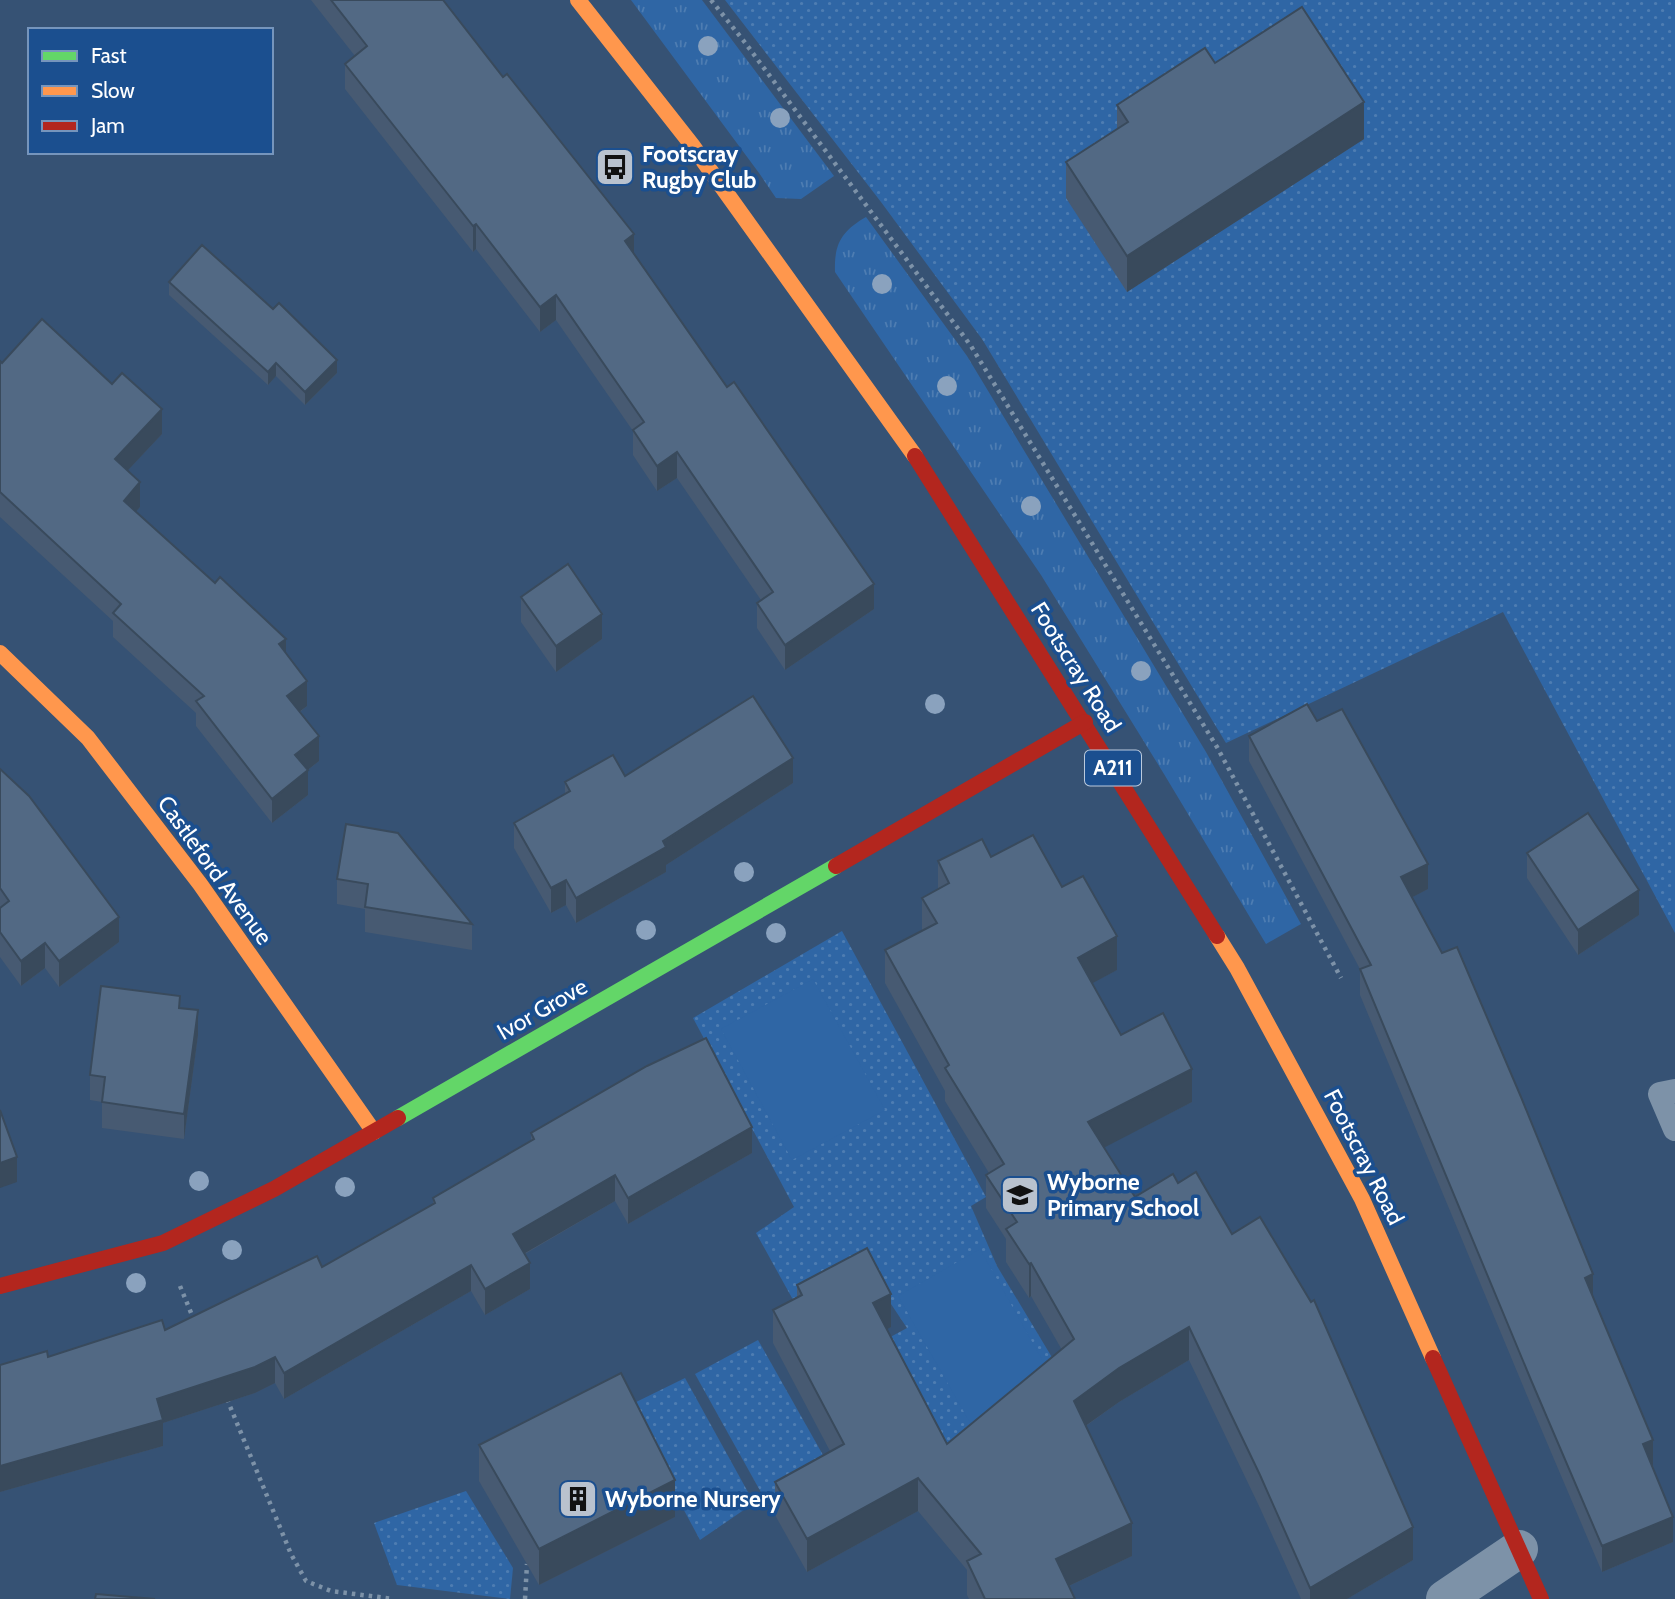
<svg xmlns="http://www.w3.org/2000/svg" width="1675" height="1599" viewBox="0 0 1675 1599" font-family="Cabin,sans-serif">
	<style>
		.grass { fill: url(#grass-tufts) }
		.park { fill: url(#park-dots) }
		.pitch { fill: #2f66a5 }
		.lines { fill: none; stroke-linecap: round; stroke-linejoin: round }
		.path { stroke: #7d92a8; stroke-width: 4.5; stroke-dasharray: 3.5 5; stroke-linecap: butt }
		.lane { stroke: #7d92a8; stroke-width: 24 }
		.street { stroke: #7d92a8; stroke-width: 38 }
		.fast { stroke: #63d668; stroke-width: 16 }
		.slow { stroke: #ff974d; stroke-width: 16 }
		.jam { stroke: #b3261e; stroke-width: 16 }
		.tree { fill: #8aa2be }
		.wall { fill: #475a72 }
		.shaded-wall { fill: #394a5c }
		.building { fill: #526984; stroke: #394a5c; stroke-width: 2 }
		.labels { text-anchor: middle; stroke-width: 7; stroke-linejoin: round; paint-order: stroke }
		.shield { fill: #1b4f8f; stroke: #bbcadd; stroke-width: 2 }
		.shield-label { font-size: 21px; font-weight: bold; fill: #fff }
		.poi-label { font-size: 23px; font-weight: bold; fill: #fff; stroke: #1b4f8f; text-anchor: start }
		.street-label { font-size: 23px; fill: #fff; stroke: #1b4f8f }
	</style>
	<defs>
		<pattern id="grass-tufts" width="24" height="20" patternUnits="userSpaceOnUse" patternTransform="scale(1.75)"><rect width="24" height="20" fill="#2f66a5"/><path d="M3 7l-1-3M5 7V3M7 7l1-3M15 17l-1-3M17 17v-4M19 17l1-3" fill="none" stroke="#4e7db2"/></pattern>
		<pattern id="park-dots" width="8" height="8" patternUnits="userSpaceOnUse" patternTransform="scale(1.75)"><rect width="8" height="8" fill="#2f66a5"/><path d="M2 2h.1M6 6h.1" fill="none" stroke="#4e7db2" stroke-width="1.8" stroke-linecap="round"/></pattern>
	</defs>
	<rect width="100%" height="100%" fill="#365274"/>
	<g class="grass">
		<polygon points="631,0 702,0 834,176 801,199 776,198 759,173"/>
		<path d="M866 217 967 356 1206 752 1301 924 1266 944 1164 774 1041 575 835 272C834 243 842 231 866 217Z"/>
	</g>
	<g class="park">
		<polygon points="725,0 1675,0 1675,933 1503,612 1226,743 982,339 881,202"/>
		<polygon points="842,931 986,1197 971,1206 997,1266 1062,1374 935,1479 883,1341 907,1328 871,1274 797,1307 756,1233 794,1207 693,1018"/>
		<polygon points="758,1340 832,1471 768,1505 695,1374"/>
		<polygon points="685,1378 754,1503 700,1540 628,1406"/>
		<polygon points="466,1491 513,1568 510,1599 397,1585 374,1523"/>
	</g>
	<g class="pitch">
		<polygon points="813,979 885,1110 792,1160 721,1029"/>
		<polygon points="980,1249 1053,1379 972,1426 898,1296"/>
	</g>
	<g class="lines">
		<g class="path">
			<polyline points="711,0 743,40 971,346 1217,747 1341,978"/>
			<polyline points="180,1286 194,1320"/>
			<polyline points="227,1399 291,1554 306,1581 331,1591 394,1599"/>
			<polyline points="525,1599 527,1564"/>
		</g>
		<polyline class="lane" points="1675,1091 1660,1094 1675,1129"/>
		<polyline class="street" points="1445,1599 1519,1549"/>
		<polyline class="fast" points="398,1118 836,866"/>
		<g class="slow">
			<polyline points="578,0 692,145 915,456"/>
			<polyline points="0,653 88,738 200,884 374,1132"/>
			<polyline points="1217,936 1237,968 1362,1199 1433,1358"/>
		</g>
		<g class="jam">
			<polyline points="915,456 1217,936"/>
			<polyline points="836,866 1085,722"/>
			<polyline points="0,1286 163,1243 274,1189 398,1118"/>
			<polyline points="1433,1358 1541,1599"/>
		</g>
	</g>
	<g class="tree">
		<circle cx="708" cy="46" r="10"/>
		<circle cx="780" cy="118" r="10"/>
		<circle cx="882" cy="284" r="10"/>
		<circle cx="947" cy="386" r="10"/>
		<circle cx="1031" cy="506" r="10"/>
		<circle cx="1141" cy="671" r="10"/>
		<circle cx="935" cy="704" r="10"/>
		<circle cx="744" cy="872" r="10"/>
		<circle cx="646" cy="930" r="10"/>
		<circle cx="776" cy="933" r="10"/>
		<circle cx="199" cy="1181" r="10"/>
		<circle cx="345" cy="1187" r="10"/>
		<circle cx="232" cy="1250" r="10"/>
		<circle cx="136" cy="1283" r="10"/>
	</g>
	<g class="wall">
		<polygon points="311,0 443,0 634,254 874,609 785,670 757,628 757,603 761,600 677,478 657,491 633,455 633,431 556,320 540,332 476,249 473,252 345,89 345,64 355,56"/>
		<polygon points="1215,63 1364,139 1127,292 1066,198 1066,162 1117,129 1117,105"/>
		<polygon points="169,282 337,373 305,405 276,376 268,385 169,295"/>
		<polygon points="0,361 2,363 162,434 128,470 140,507 136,511 286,653 307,706 300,712 319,761 308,770 308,795 272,823 196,726 196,713 113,637 113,621 0,517"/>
		<polygon points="521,597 602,639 556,672 521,622"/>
		<polygon points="1317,721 1428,889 1412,897 1593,1299 1653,1465 1673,1542 1602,1572 1531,1405 1360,995 1360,969 1249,761 1249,736"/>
		<polygon points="0,769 119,942 59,987 45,968 21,986 0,957"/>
		<polygon points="625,776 793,783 666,865 666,872 576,923 566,905 551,913 514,848 514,823 565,794 565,782"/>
		<polygon points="346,824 472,924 472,950 365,932 365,909 337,904 337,879"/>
		<polygon points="1527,853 1639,915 1578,955 1527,878"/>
		<polygon points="991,857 1062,887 1117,970 1092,983 1121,1035 1192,1102 1104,1147 1135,1197 1413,1560 1347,1599 1301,1599 1260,1508 1189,1360 1119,1402 1086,1426 1132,1556 1069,1586 1075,1599 969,1599 967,1595 967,1570 918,1511 807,1572 775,1515 775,1482 830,1451 773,1343 773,1310 797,1297 797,1285 891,1327 886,1329 947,1444 1062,1350 1031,1296 1029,1298 1006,1262 1006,1239 986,1208 986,1175 989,1173 945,1101 945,1091 885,983 885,950 922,930 922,898 938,889 938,861"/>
		<polygon points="180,1008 198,1035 184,1139 102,1128 102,1102 90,1100 90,1075"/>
		<polygon points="531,1133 752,1153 628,1224 615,1201 525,1254 530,1289 485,1315 471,1291 284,1399 275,1383 255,1393 163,1423 163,1446 0,1492 0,1365 48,1357 165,1330 322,1267 433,1204 433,1198 531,1141"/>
		<polygon points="479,1445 675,1517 539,1585 479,1481"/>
	</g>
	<g class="shaded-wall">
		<polygon points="1364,102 1364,139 1127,292 1127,256"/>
		<polygon points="476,224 476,249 473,252 473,226"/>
		<polygon points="634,234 634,260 625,241"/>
		<polygon points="556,295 556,320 540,332 540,307"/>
		<polygon points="337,360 337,373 305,405 305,392"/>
		<polygon points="276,363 276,376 268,385 268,372"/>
		<polygon points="162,409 162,434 115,484 115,459"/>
		<polygon points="677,452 677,478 657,491 657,466"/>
		<polygon points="140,482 140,507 124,525 124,501"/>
		<polygon points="874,584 874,609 785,670 785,645"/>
		<polygon points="602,614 602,639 556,672 556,646"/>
		<polygon points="286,639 286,664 279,644"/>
		<polygon points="307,681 307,706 287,721 287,696"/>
		<polygon points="319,736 319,761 295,780 295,755"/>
		<polygon points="793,758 793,783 666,865 666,872 576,923 576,898"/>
		<polygon points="308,770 308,795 272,823 272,799"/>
		<polygon points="1428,864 1428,889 1401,903 1401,877"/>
		<polygon points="566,880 566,905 551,913 551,888"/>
		<polygon points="1639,890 1639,915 1578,955 1578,930"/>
		<polygon points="119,917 119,942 59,987 59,961"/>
		<polygon points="1117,936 1117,970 1078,991 1078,958"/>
		<polygon points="45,943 45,968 21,986 21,961"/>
		<polygon points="198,1010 198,1035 184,1139 184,1114"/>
		<polygon points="1192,1069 1192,1102 1088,1156 1088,1122"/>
		<polygon points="752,1127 752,1153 628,1224 628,1198"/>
		<polygon points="17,1157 17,1182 0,1188 0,1163"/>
		<polygon points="615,1175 615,1201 513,1260 513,1234"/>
		<polygon points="530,1263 530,1289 485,1315 485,1289"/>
		<polygon points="1031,1263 1031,1296 1029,1298 1029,1264"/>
		<polygon points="471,1265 471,1291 284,1399 284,1373"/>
		<polygon points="1593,1274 1593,1300 1585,1278"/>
		<polygon points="891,1294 891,1327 873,1337 873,1303"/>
		<polygon points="1189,1327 1189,1360 1119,1402 1074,1434 1074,1401 1119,1368"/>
		<polygon points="275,1357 275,1383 255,1393 163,1423 163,1446 0,1492 0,1466 157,1399"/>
		<polygon points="1653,1440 1653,1465 1643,1469 1643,1444"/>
		<polygon points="918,1478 918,1511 807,1572 807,1539"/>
		<polygon points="675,1480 675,1517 539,1585 539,1549"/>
		<polygon points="1673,1517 1673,1542 1602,1572 1602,1546"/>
		<polygon points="1132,1523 1132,1556 1056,1592 1056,1559"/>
		<polygon points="1413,1527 1413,1560 1347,1599 1310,1599 1310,1588"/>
	</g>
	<g class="building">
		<polygon points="331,0 443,0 503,77 507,74 634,234 625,241 727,387 734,382 874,584 785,645 757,603 773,592 677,452 657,466 633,430 644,422 556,295 540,307 476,224 473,226 345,64 367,46"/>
		<polygon points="1302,7 1364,102 1127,256 1066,162 1128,122 1117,105 1205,48 1215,63"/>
		<polygon points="202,245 273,309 279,303 337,360 305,392 276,363 268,372 169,282"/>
		<polygon points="42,319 112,384 122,373 162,409 115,459 140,482 124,501 215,583 220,577 286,639 279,644 307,681 287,696 319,736 295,755 308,770 272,799 196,701 204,696 113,613 121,604 0,492 0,361 2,363"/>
		<polygon points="568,564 602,614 556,646 521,597"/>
		<polygon points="753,696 793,758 663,841 666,847 576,898 566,880 551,888 514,823 570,791 565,782 613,755 625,776"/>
		<polygon points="1307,704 1317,721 1342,709 1428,864 1401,877 1442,953 1457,947 1521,1097 1593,1274 1585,1278 1653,1440 1643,1444 1673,1517 1602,1546 1531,1380 1360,969 1371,965 1249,736"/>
		<polygon points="0,769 29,796 119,917 59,961 45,943 21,961 0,932 0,908 9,901 0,888"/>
		<polygon points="1588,813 1639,890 1578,930 1527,853"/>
		<polygon points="346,824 398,833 472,924 365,907 368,884 337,879"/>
		<polygon points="1033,835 1062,887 1083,876 1117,936 1078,958 1121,1035 1163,1013 1192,1069 1088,1122 1135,1197 1173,1174 1178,1183 1196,1172 1232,1234 1260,1217 1311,1302 1314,1300 1413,1527 1310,1588 1260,1475 1189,1327 1119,1368 1074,1401 1132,1523 1056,1559 1075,1599 985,1599 967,1561 981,1554 918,1478 807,1539 775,1482 844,1444 773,1310 802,1295 797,1285 867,1248 891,1294 873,1303 947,1444 1074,1339 1031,1263 1029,1264 1006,1229 1017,1222 986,1175 1004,1164 945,1068 949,1065 885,950 937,923 922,898 949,883 938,861 982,839 991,857"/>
		<polygon points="101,986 180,996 179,1008 198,1010 184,1114 102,1102 105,1077 90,1075"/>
		<polygon points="706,1038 752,1127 628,1198 615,1175 513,1234 530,1263 485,1289 471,1265 284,1373 275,1357 255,1367 157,1399 163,1420 0,1466 0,1365 47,1351 48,1357 162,1320 165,1330 317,1256 322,1267 435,1203 433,1198 534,1139 531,1133 647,1066"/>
		<polygon points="0,1110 17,1157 0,1163"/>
		<polygon points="621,1373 675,1480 539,1549 479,1445"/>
		<polygon points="96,1594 155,1599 95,1599"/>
	</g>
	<defs>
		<g id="bus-square" transform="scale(2.0125)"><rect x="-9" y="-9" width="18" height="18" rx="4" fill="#b9c2ce" stroke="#1b4f8f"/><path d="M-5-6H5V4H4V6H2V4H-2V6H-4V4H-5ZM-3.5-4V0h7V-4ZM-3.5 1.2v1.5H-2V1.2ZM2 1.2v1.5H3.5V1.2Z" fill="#111"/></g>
		<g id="school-square" transform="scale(2.0125)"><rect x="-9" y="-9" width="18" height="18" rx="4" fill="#b9c2ce" stroke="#1b4f8f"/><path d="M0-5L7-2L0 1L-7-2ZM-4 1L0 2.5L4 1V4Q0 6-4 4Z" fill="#111"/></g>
		<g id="building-square" transform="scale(2.0125)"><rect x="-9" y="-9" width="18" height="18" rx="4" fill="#b9c2ce" stroke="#1b4f8f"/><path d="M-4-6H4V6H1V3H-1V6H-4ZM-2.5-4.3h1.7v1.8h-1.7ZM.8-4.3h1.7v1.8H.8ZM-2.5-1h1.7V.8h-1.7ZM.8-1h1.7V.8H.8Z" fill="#111"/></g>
	</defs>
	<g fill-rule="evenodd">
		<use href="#bus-square" x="615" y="167"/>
		<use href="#school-square" x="1020" y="1195"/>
		<use href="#building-square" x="578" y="1499"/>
	</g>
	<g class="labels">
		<rect class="shield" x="1085" y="750.5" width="56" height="35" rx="5"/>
		<g class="shield-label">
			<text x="1113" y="775">A211</text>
		</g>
		<g class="poi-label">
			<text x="642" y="162">Footscray<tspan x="642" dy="26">Rugby Club</tspan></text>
			<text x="1047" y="1190">Wyborne<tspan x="1047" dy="26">Primary School</tspan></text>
			<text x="605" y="1507">Wyborne Nursery</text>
		</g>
		<g class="street-label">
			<text transform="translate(1076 667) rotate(58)" y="8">Footscray Road</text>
			<text transform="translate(215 870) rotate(54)" y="8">Castleford Avenue</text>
			<text transform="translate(542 1009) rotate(-30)" y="8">Ivor Grove</text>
			<text transform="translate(1364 1157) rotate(63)" y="8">Footscray Road</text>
		</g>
	</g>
	<rect x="28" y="28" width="245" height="126" fill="#1b4f8f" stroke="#7695bc" stroke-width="2"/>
	<rect x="42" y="51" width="35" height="10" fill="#63d668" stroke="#7695bc" stroke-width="2"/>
	<text x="91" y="63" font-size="21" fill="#ffffff">Fast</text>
	<rect x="42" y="86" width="35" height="10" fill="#ff974d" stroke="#7695bc" stroke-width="2"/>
	<text x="91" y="98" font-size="21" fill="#ffffff">Slow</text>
	<rect x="42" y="121" width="35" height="10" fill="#b3261e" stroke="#7695bc" stroke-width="2"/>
	<text x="91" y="133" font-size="21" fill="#ffffff">Jam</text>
</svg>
